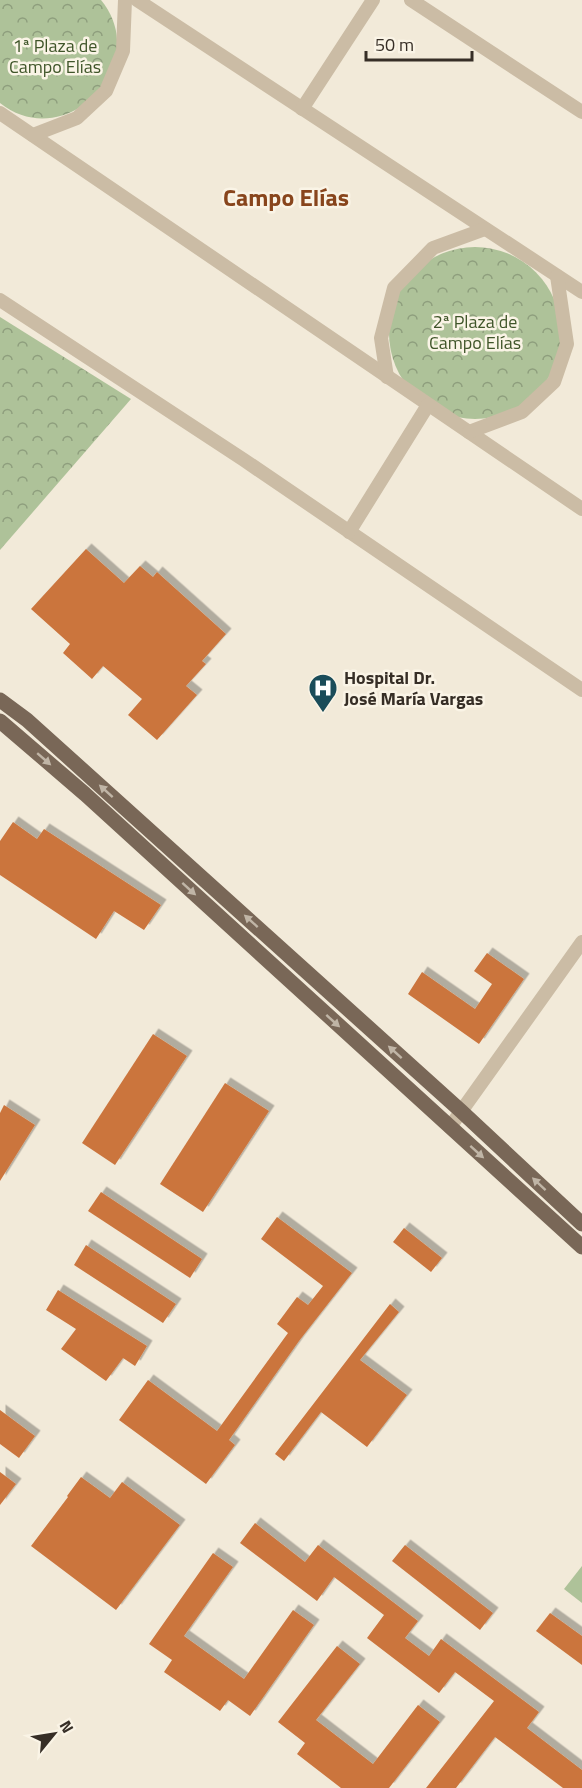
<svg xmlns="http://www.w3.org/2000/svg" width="582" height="1788" viewBox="0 0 582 1788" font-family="'Titillium Web',sans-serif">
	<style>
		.park { fill: url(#park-crowns) }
		.pitch { fill: #aec299 }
		.building { fill: #cb753e; filter: url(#shadow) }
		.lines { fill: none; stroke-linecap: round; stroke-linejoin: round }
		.street { stroke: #cbbca5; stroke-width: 14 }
		.primary { stroke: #796757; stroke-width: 15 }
		.oneway { fill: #c0b5a6 }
		.labels { text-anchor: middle; stroke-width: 5; stroke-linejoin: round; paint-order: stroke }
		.park-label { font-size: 18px; fill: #3f5529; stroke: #faf4e6 }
		.poi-label { font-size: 18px; font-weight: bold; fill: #362e26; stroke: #faf4e6; text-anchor: start }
		.district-label { font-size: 24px; font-weight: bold; fill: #88451c; stroke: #faf4e6 }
	</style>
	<defs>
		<pattern id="park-crowns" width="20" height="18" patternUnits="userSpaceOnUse" patternTransform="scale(1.5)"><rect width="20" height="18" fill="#aec299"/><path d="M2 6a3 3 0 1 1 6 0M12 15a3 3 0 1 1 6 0" fill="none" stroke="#8e9e7d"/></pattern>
		<filter id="shadow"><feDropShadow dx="5.5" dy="-5.5" stdDeviation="0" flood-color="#0004"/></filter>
	</defs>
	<rect width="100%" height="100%" fill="#f2ead9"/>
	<g class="park">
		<path d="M0 0H101C154 65 65 155 0 103Z"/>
		<circle cx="475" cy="333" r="86"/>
		<polygon points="0,317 131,399 0,550"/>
	</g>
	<polygon class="pitch" points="582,1566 582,1603 564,1589"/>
	<g class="building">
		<polygon points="86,549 124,583 140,566 153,577 157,572 226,634 202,661 206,664 186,686 197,695 157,740 128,715 142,699 103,666 92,679 63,653 70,644 31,609"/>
		<polygon points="13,822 37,839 44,829 161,905 144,930 114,911 96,939 0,875 0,841"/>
		<polygon points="487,953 524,979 479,1044 408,994 422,972 475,1009 492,984 474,971"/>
		<polygon points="153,1034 187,1056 115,1165 82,1143"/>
		<polygon points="225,1083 269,1111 203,1212 160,1184"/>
		<polygon points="4,1105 35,1125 0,1181 0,1113"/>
		<polygon points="101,1192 202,1259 190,1278 88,1211"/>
		<polygon points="277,1217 352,1273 299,1341 229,1440 235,1445 206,1484 119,1420 148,1380 217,1431 288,1333 277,1324 297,1297 308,1305 323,1286 261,1239"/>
		<polygon points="404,1228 442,1258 431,1272 393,1242"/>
		<polygon points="86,1245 176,1304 163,1323 74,1265"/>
		<polygon points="58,1290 147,1346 135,1366 123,1358 106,1381 61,1349 76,1329 46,1310"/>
		<polygon points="390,1304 399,1312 360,1360 407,1395 367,1447 321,1412 284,1461 275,1454"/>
		<polygon points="0,1410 35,1436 19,1458 0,1444"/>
		<polygon points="0,1472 16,1484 0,1505"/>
		<polygon points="81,1477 110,1498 122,1482 180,1525 116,1610 31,1546 68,1497 67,1496"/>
		<polygon points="255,1523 305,1562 318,1545 418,1621 405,1638 429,1656 441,1639 539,1712 527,1728 582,1770 582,1788 563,1788 495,1737 456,1788 426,1788 494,1701 455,1672 439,1693 367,1638 384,1615 334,1577 317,1601 240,1543"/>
		<polygon points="405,1545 493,1613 480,1630 392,1561"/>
		<polygon points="213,1553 233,1567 184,1636 244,1679 293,1610 314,1625 250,1716 228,1700 220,1711 164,1672 172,1660 149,1644"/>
		<polygon points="550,1613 582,1636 582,1665 536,1631"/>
		<polygon points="337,1646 360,1664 316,1720 373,1764 418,1705 440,1722 389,1788 341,1788 297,1754 305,1743 278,1722"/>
	</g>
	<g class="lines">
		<g class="street">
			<polyline points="137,0 582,292"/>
			<polyline points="411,0 582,112"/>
			<polyline points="302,109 373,0"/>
			<polyline points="0,113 582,509"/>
			<polyline points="33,135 77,118 106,91 123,51 125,0"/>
			<polyline points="0,300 244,460 582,690"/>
			<polyline points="387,377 381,338 394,288 433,248 485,229"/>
			<polyline points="469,432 522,412 554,382 567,344 557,276"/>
			<polyline points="349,532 428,405"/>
			<polyline points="450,1127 582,942"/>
		</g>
		<g class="primary">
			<polyline points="0,700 27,720 461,1111 582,1224"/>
			<polyline points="0,721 85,794 582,1247"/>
		</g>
	</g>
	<defs><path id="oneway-solid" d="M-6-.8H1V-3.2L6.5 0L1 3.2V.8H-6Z" transform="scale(1.5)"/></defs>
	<g class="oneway">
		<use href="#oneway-solid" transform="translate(44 759) rotate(41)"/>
		<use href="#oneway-solid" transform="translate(106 791) rotate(-138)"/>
		<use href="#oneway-solid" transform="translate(189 889) rotate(42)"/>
		<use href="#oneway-solid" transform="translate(251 921) rotate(-138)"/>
		<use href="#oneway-solid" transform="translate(333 1021) rotate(42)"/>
		<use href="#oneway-solid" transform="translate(395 1052) rotate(-138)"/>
		<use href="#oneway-solid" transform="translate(477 1152) rotate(42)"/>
		<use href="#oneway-solid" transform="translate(539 1184) rotate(-137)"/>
	</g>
	<defs>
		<g id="hospital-pin" transform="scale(1.5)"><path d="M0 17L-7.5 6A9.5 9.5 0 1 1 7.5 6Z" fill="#1a4c59" stroke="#faf4e6"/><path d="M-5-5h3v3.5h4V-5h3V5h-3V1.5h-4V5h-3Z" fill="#fff"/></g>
	</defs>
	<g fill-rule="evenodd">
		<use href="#hospital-pin" x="323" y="688"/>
	</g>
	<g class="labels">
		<g class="park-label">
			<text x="55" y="52">1ª Plaza de<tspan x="55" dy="21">Campo Elías</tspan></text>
			<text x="475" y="328">2ª Plaza de<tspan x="475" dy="21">Campo Elías</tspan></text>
		</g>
		<g class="poi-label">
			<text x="344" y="684">Hospital Dr.<tspan x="344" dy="21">José María Vargas</tspan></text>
		</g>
		<g class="district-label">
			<text x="286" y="206">Campo Elías</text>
		</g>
	</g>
	<g transform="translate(54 1734) rotate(60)" stroke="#faf4e6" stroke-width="4.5" paint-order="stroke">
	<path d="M0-4.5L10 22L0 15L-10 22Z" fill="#362e26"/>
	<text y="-9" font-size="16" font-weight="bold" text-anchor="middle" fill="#362e26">N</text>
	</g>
	<path d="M366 51v9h106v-9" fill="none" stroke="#362e26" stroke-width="3"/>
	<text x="375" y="51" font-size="18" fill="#362e26" stroke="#faf4e6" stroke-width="4.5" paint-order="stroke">50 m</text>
</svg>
